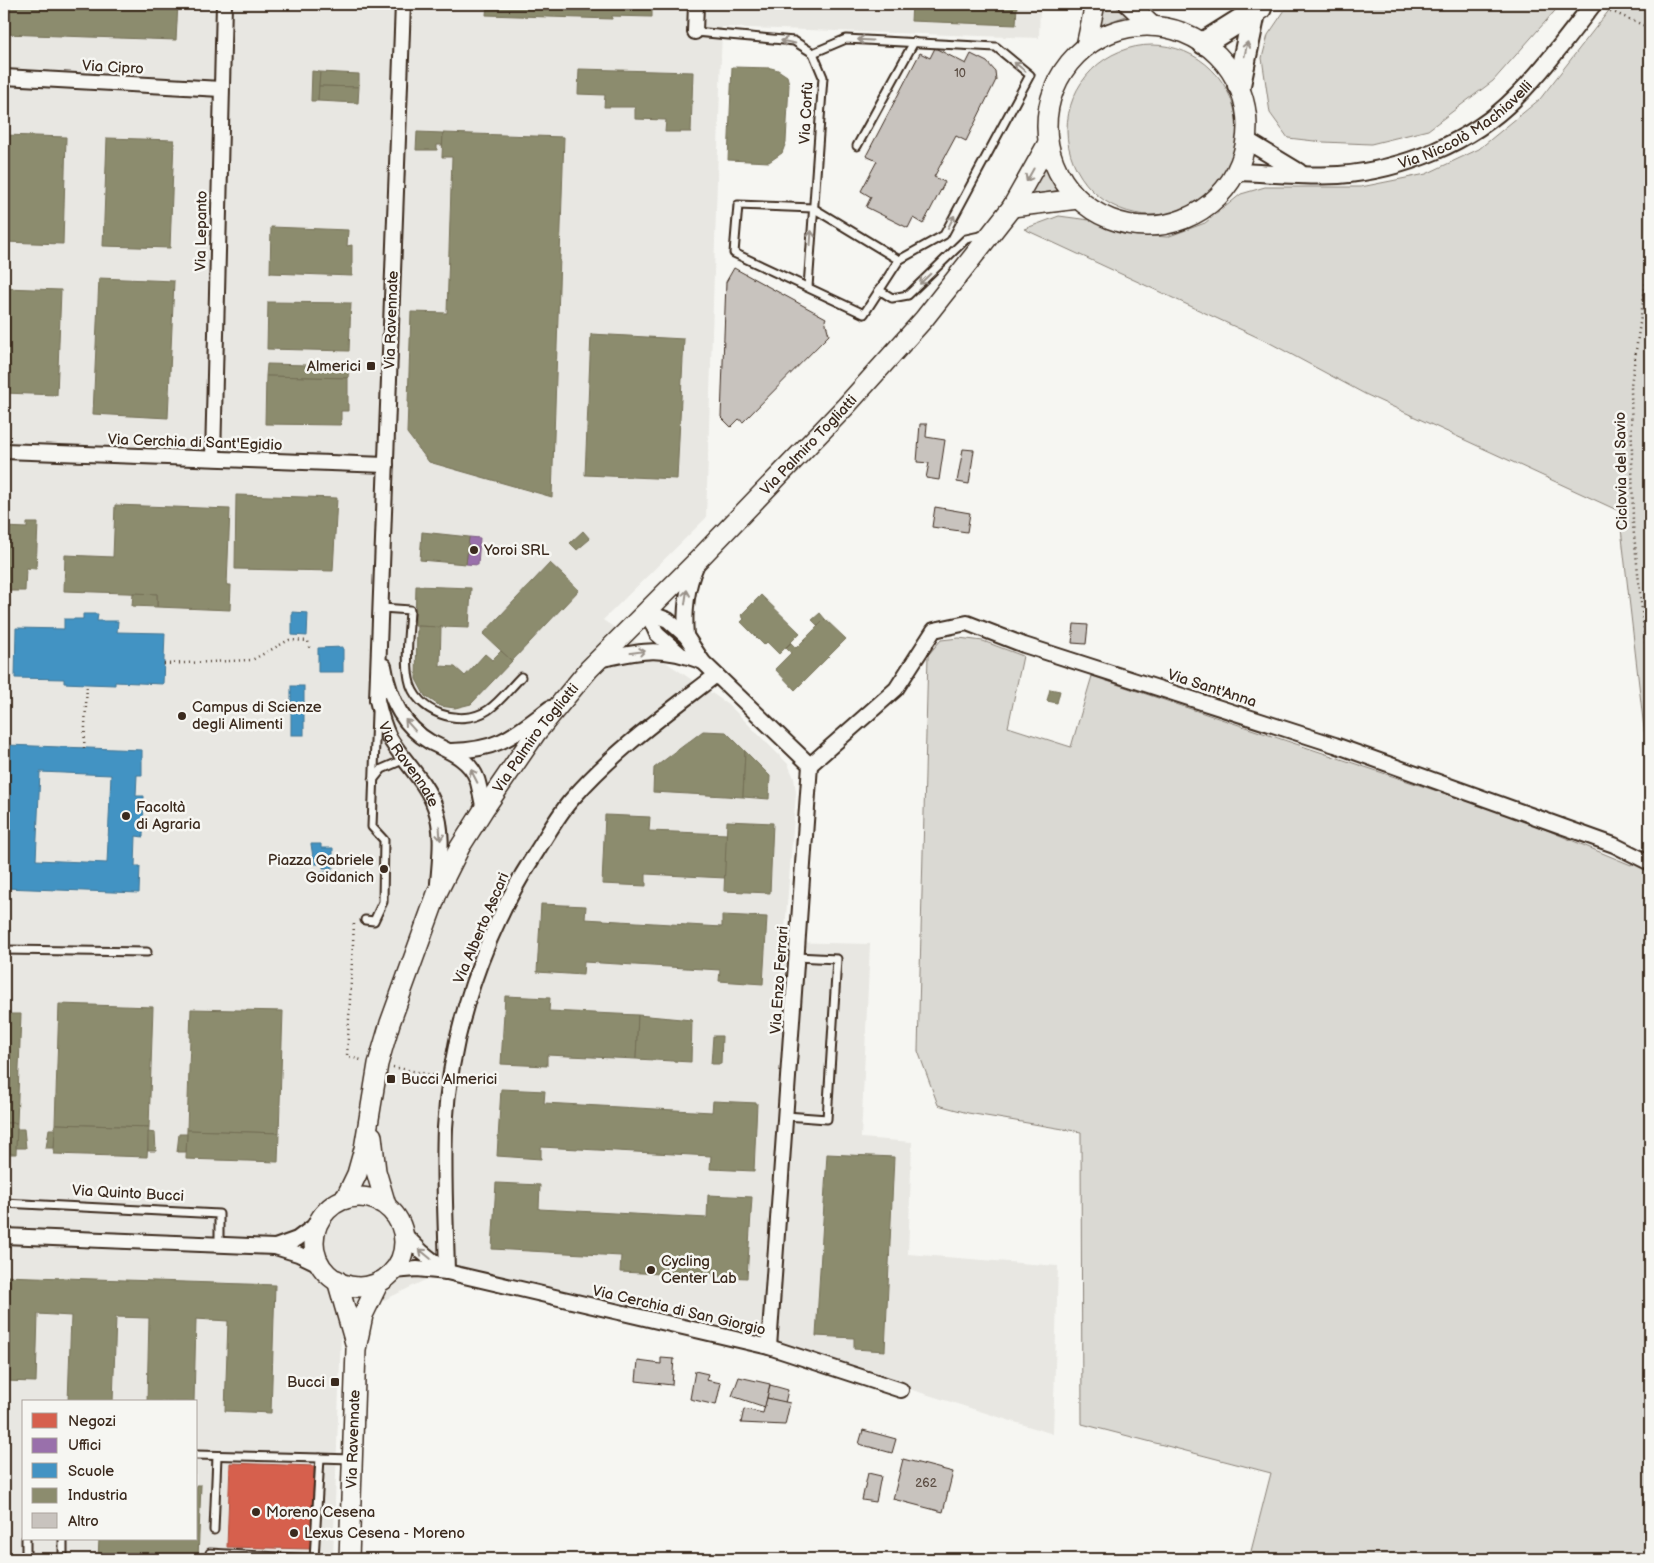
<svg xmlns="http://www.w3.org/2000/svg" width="1654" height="1563" viewBox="0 0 1654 1563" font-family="'Balsamiq Sans',sans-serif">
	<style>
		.built { fill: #e8e7e2; fill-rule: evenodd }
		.green { fill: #dad9d3; stroke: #8a8278 }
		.shops { fill: #d6604d; stroke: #a8503f }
		.offices { fill: #9970ab; stroke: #7d5b81 }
		.schools { fill: #4393c3; stroke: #417492; fill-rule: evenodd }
		.industry { fill: #8c8c6e; stroke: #746f56 }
		.building { fill: #c8c3be; stroke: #3b2a1e }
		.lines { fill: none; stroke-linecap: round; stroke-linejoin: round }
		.service-casing { stroke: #3b2a1e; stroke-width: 11 }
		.minor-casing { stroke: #3b2a1e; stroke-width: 18 }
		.tertiary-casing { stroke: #3b2a1e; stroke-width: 20 }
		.secondary-casing { stroke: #3b2a1e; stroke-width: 22 }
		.trunk-casing { stroke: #3b2a1e; stroke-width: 26 }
		.path { stroke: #3b2a1e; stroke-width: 2.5; stroke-dasharray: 1 4; stroke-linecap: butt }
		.service { stroke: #f6f6f2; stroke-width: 7 }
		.minor { stroke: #f6f6f2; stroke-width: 14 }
		.tertiary { stroke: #f6f6f2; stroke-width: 16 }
		.secondary { stroke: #f6f6f2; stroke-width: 19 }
		.trunk { stroke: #f6f6f2; stroke-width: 22 }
		.oneway { stroke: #989088 }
		.poi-dot { fill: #3b2a1e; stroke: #f6f6f2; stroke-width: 2 }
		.labels { text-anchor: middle; stroke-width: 5; stroke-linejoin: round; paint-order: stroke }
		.number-label { font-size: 12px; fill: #5e5046 }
		.street-label { font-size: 15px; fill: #3b2a1e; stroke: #f6f6f2 }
		.poi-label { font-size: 15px; fill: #3b2a1e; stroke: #f6f6f2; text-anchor: start }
	</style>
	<rect width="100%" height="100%" fill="#f6f6f2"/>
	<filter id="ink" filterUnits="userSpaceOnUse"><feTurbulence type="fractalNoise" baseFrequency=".02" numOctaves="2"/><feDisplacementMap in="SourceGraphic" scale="10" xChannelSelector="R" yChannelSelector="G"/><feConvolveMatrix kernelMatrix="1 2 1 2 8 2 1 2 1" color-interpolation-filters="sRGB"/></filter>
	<g filter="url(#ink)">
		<path class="built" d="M4 4H1040L1039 38 722 27 706 518 603 620 728 704 788 764 794 778 796 793 784 942 870 944 861 1138 912 1142 908 1254 1058 1266 1053 1434 798 1354 701 1319 476 1272 450 1270 423 1281 356 1314 341 1334 333 1559H4ZM24 1402H196V1539H24Z"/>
		<g class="green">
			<polygon points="1101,4 1113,4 1126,16 1095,27"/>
			<polygon points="1289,4 1561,4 1493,81 1428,130 1371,144 1323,142 1288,138 1270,113 1262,58 1268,35"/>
			<polygon points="1614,4 1650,4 1650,781 1619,511 1365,394 1270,343 1024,229 1059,216 1089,220 1123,234 1167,237 1205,223 1241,194 1265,187 1361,187 1426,174 1479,149 1540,99"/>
			<circle cx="1152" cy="130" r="85"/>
			<polygon points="1047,163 1062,190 1030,195"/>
			<polygon points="959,638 983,641 1023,656 1008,727 1071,747 1092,676 1518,818 1631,865 1650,848 1650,1559 1249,1559 1271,1473 1082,1424 1081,1132 968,1113 938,1105 918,1051 928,655 941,640"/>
		</g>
		<polygon class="shops" points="230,1463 314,1466 311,1549 227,1547"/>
		<polygon class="offices" points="469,537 480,538 478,565 466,564"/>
		<g class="schools">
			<polygon points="292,612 308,613 307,636 292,635"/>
			<polygon points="83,614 98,614 97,621 118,621 117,632 165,633 163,684 115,682 115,685 87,684 64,683 64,679 15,678 16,628 64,629 64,619 83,619"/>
			<polygon points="343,647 343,672 318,672 318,648"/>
			<rect x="291" y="686" width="13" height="49"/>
			<path d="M7 745 142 750V775H137L136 796H144L143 837 136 836 135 866H140L139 893 4 888ZM40 772 111 775 107 863 36 860Z"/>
			<polygon points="311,844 321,844 321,848 333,848 333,868 323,868 323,864 314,864"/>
			<polygon points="321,872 332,872 332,879 322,879"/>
		</g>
		<g class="industry">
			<polygon points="4,4 178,4 176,40 4,34"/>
			<polygon points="487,4 652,4 652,17 612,16 612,19 486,15"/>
			<polygon points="912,4 1017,4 1016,25 911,21"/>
			<polygon points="732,67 771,68 778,70 787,76 789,84 786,142 782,153 769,162 728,160"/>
			<polygon points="579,69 693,72 691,132 665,132 666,120 635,119 635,107 604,107 605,95 578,94"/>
			<polygon points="312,71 320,72 318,101 311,101"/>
			<polygon points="320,72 359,74 359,87 319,86"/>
			<polygon points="319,86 359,87 358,103 318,101"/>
			<polygon points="417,132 443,133 443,145 437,145 437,150 416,150"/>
			<polygon points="443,133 564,137 552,497 429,462 407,433 411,312 447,313 452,157 442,157"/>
			<polygon points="4,135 66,137 63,244 4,242"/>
			<polygon points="107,138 174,140 170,248 103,246"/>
			<polygon points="271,227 348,230 347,246 352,245 352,276 270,273"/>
			<polygon points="99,278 174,281 168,418 93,414"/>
			<polygon points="4,288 61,290 57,395 4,393"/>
			<polygon points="268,302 351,303 349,351 267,349"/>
			<polygon points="591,334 684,339 677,479 585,475"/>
			<polygon points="267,364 349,366 348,378 266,376"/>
			<polygon points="266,376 348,378 348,411 341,411 341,425 265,424"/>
			<polygon points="236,495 337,498 333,571 235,569"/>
			<polygon points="115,505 230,509 227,585 231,585 230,610 157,607 157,594 64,591 65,555 113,557"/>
			<polygon points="27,523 38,523 36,569 26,568 25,591 4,591 4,527 27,528"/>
			<polygon points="583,531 590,539 577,550 570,543"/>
			<polygon points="422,532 469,537 466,564 420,560"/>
			<polygon points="550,563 579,590 512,661 483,634"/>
			<polygon points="416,586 471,588 469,628 415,626"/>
			<polygon points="133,593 157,594 157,607 132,606"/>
			<polygon points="761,595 800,633 779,654 767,642 764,645 741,622 744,619 741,615"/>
			<polygon points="820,613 825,619 818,626 812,620"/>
			<polygon points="825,619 846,639 795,690 775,669 791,653 786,648 791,643 796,648"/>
			<polygon points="417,626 441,627 440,666 455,667 465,676 485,654 492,660 501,651 512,661 471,704 455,708 440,706 425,696 416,679"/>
			<polygon points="1050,689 1060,691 1057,703 1047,701"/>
			<polygon points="703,731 726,732 745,751 743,797 653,792 654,768"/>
			<polygon points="745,751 770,776 769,799 743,797"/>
			<polygon points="605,815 650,817 649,831 727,834 725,878 646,874 646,886 602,884"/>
			<polygon points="727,821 773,823 770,893 724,891"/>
			<polygon points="541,904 586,906 585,919 722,927 722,915 767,917 763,984 719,981 720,970 584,962 583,975 537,972"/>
			<polygon points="505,996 550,998 549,1011 638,1015 636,1059 547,1055 547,1066 501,1064"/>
			<polygon points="59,1004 153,1007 149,1127 55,1124"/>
			<polygon points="191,1009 283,1011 279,1133 187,1130"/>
			<polygon points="4,1014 21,1014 17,1123 4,1123"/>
			<polygon points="638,1015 692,1020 691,1062 636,1059"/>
			<polygon points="713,1036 722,1036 721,1064 711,1064"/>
			<polygon points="501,1089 545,1091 544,1103 712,1112 713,1101 757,1103 754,1171 710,1169 711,1156 541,1147 541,1159 497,1156"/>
			<polygon points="4,1123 17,1123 16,1154 4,1154"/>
			<polygon points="55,1124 149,1127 147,1157 54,1154"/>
			<polygon points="17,1129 24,1129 26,1148 16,1148"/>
			<polygon points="49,1129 55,1129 54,1148 46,1148"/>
			<polygon points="187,1130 279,1133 278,1162 186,1159"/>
			<polygon points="148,1132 155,1133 156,1151 148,1151"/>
			<polygon points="179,1134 187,1134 186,1152 177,1152"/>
			<polygon points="827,1154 894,1157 885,1351 854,1349 854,1338 816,1336"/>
			<polygon points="496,1183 540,1185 539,1209 707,1218 708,1195 752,1197 747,1278 620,1272 621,1256 492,1249"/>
			<polygon points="4,1276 275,1285 271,1413 225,1411 228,1321 196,1319 194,1402 147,1402 149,1318 116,1317 113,1402 68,1402 71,1316 38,1314 36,1382 4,1381"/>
			<polygon points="196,1485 201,1485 198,1559 98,1559 99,1539 196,1539"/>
		</g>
		<g class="building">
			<polygon points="935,48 966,64 971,54 987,62 995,71 996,80 966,141 956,136 934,177 945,182 923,224 913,218 908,228 866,207 871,197 861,191 877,161 866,156 920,53 930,58"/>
			<polygon points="734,268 826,318 825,320 829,335 743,422 739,419 731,427 721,417 726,282"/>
			<polygon points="920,424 927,424 926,437 945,440 939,480 926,478 929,463 917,462"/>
			<polygon points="963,449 974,450 969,484 957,482"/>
			<polygon points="935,507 970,513 967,532 932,527"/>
			<polygon points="1074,624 1088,625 1086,644 1072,643"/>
			<polygon points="661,1358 674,1359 672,1385 636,1381 638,1361 661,1364"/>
			<polygon points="695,1371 708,1374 706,1380 721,1383 716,1405 690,1399"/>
			<polygon points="739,1377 770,1384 765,1407 732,1396"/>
			<polygon points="770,1385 788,1390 785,1403 767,1398"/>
			<polygon points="767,1398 790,1403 785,1425 741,1423 744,1409 763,1413"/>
			<polygon points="863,1430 896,1439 892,1453 859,1444"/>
			<polygon points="903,1459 953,1472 943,1512 893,1499"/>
			<polygon points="868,1473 881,1476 876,1502 862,1500"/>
		</g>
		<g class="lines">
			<g class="service-casing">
				<g id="service">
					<polyline points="695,32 794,41 813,53 823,77 808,287"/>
					<polyline points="813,53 846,39 996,47 1030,75 944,235 899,260"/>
					<polyline points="857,146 914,42"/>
					<polygon points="738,205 813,208 899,260 864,314 734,253"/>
					<polyline points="879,290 892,298 908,295 966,239 984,235"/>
					<path d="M382 608 410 610C409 632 405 657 409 679 415 713 461 728 488 710 500 702 510 688 521 677"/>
					<polyline points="373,780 382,769 405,759"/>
					<polyline points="365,920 374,921 383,902 384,840 372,827 376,713"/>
					<polyline points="4,950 147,952"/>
					<polyline points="786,1116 827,1119 837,959 796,957"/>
					<polyline points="4,1203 219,1214 219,1245"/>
					<polyline points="196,1455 320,1458"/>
					<polyline points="214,1530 217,1456"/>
					<polyline points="210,1553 314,1559 320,1458 351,1459"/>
					<polyline points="26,1559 26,1539"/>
					<polyline points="63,1559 63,1539"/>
				</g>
			</g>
			<g class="minor-casing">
				<g id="minor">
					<path id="s1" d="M403 4 377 700C380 713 383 725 389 737 403 761 425 780 435 807 444 832 440 858 438 883"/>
					<polyline points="695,32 696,4"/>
					<polyline points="4,77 221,89"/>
					<polyline points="4,451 386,465"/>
					<polyline points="213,458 224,4"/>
					<polyline points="647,612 668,620 686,636 703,662 810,765 769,1347"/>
					<polyline points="647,612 657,634 679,653"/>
					<path d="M686 636C684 611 686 589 696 566"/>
					<path d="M598 660C640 651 660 645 703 662"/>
					<path d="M384 666C389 697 401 725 430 742 448 751 469 758 477 779 480 788 481 799 484 809"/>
					<path d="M451 751C499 750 513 736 550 708"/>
					<polyline points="810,765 896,689 934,630 967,623 1024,645 1335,745 1614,845 1650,863"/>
					<polyline points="404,1234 422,1252 447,1272"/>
					<polyline points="4,1236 275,1247 298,1254 321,1265"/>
					<polyline points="275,1247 297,1239 317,1224"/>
					<polyline points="393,1271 417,1269 447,1272 769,1347 901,1390"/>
					<path d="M447 1272C446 1224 443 1177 445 1128 450 1031 484 932 537 851 548 834 559 813 573 798 615 750 666 714 716 675"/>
				</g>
			</g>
			<g class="tertiary-casing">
				<g id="tertiary">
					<polyline points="1246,140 1299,172"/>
					<path id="s2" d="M1236 172C1270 173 1305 177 1339 175 1402 170 1471 143 1516 97 1544 69 1569 35 1593 4"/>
				</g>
			</g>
			<g class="secondary-casing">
				<g id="secondary">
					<polyline points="1129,4 1152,26"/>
					<circle cx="1147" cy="126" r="100"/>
					<polyline points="1086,46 1095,4"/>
					<polyline points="1012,207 1078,199"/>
					<polyline points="372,1136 376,1171 386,1205"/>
					<circle cx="359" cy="1242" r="45"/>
					<path id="s3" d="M345 1199 357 1174 364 1149 378 1064 390 1023 438 891 460 847 484 809 536 733 589 669 698 560 846 406 924 319 1012 207 1048 143"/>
					<polyline points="337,1280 355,1343"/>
					<path id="s4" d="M349 1559 356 1349 363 1315 379 1282"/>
				</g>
			</g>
			<g class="trunk-casing">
				<g id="trunk">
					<polyline points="1204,43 1260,8"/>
					<polyline points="1239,85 1254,13"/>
				</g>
			</g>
			<g class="path">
				<polyline points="1606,9 1650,28"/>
				<polyline points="1650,254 1631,385 1633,525 1650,688"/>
				<polyline points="164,664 252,660 289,640 308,641 310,651"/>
				<polyline points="84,748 87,684"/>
				<polyline points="354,924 347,1056 361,1060"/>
				<polyline points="393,1067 437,1076"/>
			</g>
			<use href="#service" class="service"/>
			<use href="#minor" class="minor"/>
			<use href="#tertiary" class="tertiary"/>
			<use href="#secondary" class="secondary"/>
			<use href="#trunk" class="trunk"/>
		</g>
		<defs><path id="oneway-shaft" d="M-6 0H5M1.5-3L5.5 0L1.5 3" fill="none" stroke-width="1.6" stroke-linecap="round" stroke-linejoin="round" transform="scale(1.25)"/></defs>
		<g class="oneway">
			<use href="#oneway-shaft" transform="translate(865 40) rotate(-177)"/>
			<use href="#oneway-shaft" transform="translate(788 42) rotate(-169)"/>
			<use href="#oneway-shaft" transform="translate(1246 49) rotate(-78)"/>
			<use href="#oneway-shaft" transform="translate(1020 67) rotate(-141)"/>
			<use href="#oneway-shaft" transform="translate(1030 175) rotate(119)"/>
			<use href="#oneway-shaft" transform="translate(951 222) rotate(-62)"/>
			<use href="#oneway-shaft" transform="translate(811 238) rotate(-86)"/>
			<use href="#oneway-shaft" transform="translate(925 279) rotate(136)"/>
			<use href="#oneway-shaft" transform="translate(686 597) rotate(-82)"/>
			<use href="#oneway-shaft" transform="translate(638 652) rotate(-8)"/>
			<use href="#oneway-shaft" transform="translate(410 725) rotate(-132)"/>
			<use href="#oneway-shaft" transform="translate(474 776) rotate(-117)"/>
			<use href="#oneway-shaft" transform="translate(440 833) rotate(86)"/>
			<use href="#oneway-shaft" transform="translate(425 1254) rotate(-140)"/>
		</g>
	</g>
	<g class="poi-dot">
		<rect x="366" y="361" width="10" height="10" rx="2.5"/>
		<circle cx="474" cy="550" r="5"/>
		<circle cx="182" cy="716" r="5"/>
		<circle cx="126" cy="816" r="5"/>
		<circle cx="384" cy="869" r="5"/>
		<rect x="386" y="1074" width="10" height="10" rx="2.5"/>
		<circle cx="651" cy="1270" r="5"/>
		<rect x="330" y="1377" width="10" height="10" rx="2.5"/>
		<circle cx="256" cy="1512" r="5"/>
		<circle cx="294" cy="1533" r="5"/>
	</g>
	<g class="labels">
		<g class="number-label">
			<text x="960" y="77">10</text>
			<text x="926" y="1487">262</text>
		</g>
		<g class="street-label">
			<text transform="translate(113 67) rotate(3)" y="5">Via Cipro</text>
			<text transform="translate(806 113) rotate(-87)" y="5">Via Corfù</text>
			<text dy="5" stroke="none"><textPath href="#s2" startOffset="242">Via Niccolò Machiavelli</textPath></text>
			<text transform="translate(201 231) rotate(-89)" y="5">Via Lepanto</text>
			<text transform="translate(391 320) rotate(-88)" y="5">Via Ravennate</text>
			<text transform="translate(195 442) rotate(2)" y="5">Via Cerchia di Sant'Egidio</text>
			<text dy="5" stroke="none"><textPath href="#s3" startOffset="906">Via Palmiro Togliatti</textPath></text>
			<text transform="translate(1621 471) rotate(-91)" y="5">Ciclovia del Savio</text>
			<text transform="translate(1212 688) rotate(18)" y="5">Via Sant'Anna</text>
			<text dy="5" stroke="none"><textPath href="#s3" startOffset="505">Via Palmiro Togliatti</textPath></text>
			<text dy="5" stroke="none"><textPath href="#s1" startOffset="769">Via Ravennate</textPath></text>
			<text transform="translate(481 928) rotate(-67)" y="5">Via Alberto Ascari</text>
			<text transform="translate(779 980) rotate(-86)" y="5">Via Enzo Ferrari</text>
			<text transform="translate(128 1193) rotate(3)" y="5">Via Quinto Bucci</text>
			<text transform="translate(679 1310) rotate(13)" y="5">Via Cerchia di San Giorgio</text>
			<text dy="5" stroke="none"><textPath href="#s4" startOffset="120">Via Ravennate</textPath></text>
		</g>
		<g class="poi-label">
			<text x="361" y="371" text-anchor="end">Almerici</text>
			<text x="484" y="555">Yoroi SRL</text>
			<text x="192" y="712">Campus di Scienze<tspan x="192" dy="17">degli Alimenti</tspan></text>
			<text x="136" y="812">Facoltà<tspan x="136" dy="17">di Agraria</tspan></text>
			<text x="374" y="865" text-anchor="end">Piazza Gabriele<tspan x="374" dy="17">Goidanich</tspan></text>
			<text x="401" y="1084">Bucci Almerici</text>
			<text x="661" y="1266">Cycling<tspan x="661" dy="17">Center Lab</tspan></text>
			<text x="325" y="1387" text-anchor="end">Bucci</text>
			<text x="266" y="1517">Moreno Cesena</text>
			<text x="304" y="1538">Lexus Cesena - Moreno</text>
		</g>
	</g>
	<rect width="1654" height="1563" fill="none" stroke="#f6f6f2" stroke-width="20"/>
	<rect x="10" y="10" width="1634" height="1543" fill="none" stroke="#3b2a1e" stroke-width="2" filter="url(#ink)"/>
	<rect x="22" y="1400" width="175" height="140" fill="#f6f6f2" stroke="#aba49d"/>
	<rect x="32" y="1413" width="25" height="15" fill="#d6604d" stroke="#aba49d"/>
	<text x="68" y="1426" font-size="15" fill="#3b2a1e">Negozi</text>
	<rect x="32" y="1438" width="25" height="15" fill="#9970ab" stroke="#aba49d"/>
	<text x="68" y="1450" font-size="15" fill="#3b2a1e">Uffici</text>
	<rect x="32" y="1463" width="25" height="15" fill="#4393c3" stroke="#aba49d"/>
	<text x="68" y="1476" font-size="15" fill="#3b2a1e">Scuole</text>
	<rect x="32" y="1488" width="25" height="15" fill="#8c8c6e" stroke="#aba49d"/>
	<text x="68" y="1500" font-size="15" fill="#3b2a1e">Industria</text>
	<rect x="32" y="1513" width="25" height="15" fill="#c8c3be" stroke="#aba49d"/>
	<text x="68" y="1526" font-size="15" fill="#3b2a1e">Altro</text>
</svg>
